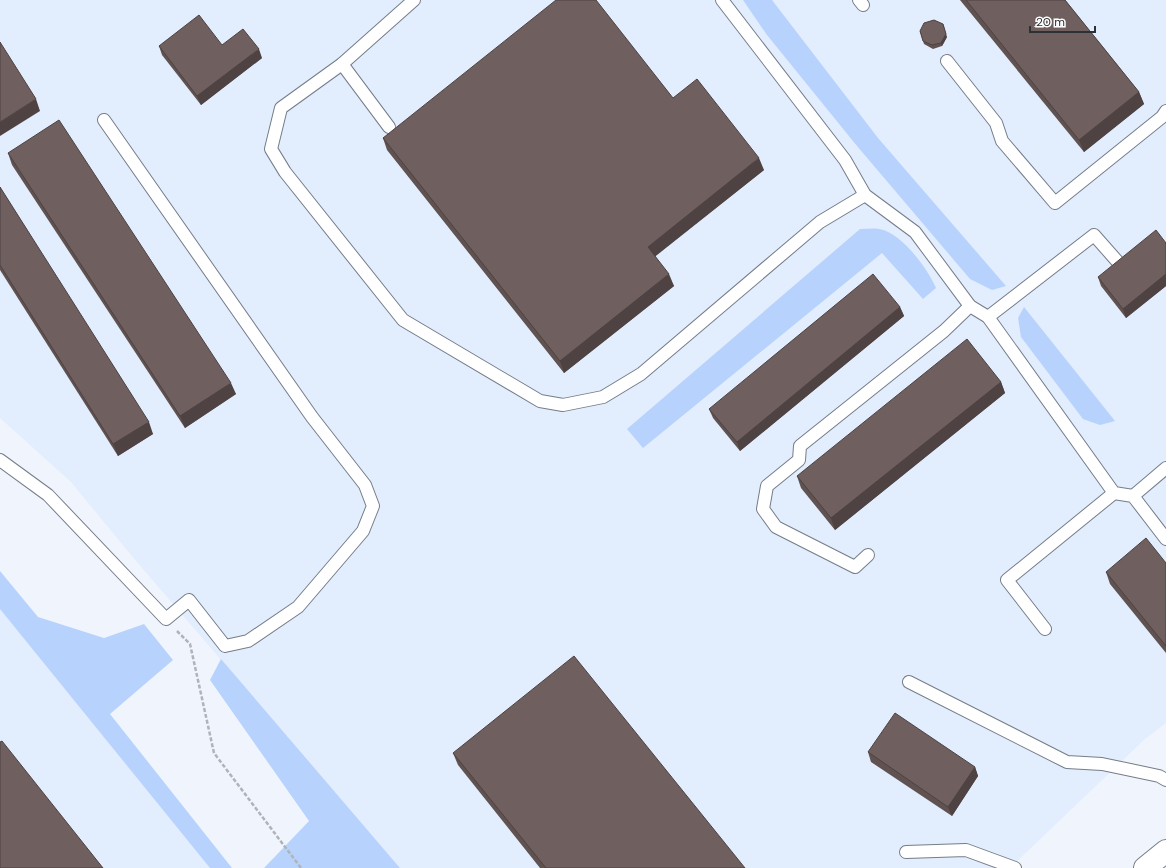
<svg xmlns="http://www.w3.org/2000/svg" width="1166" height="868" viewBox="0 0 1166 868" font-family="'DM Sans',sans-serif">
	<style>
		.built { fill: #e2edfd }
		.green { fill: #b7d3fd }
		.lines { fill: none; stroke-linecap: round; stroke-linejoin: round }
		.service-casing { stroke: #757d89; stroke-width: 14 }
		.minor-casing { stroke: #757d89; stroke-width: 24 }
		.path { stroke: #afb3ba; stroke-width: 2.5; stroke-dasharray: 4 2; stroke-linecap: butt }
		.service { stroke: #fff; stroke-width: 12 }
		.minor { stroke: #fff; stroke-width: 22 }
		.wall { fill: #5f5251 }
		.shaded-wall { fill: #4e4242 }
		.building { fill: #6f5f5e; stroke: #4e4242 }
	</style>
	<rect width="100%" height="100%" fill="#f0f5fd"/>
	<g class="built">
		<polygon points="0,0 1166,0 1166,723 1145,739 1010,868 400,868 136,561 71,482 0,418"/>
		<polygon points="0,609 33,649 210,868 0,868"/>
	</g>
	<g class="green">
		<polygon points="743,0 772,0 878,138 1006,286 992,290 970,279 857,146 767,35"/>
		<path d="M860 229C866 229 873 228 879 229 901 232 928 269 936 288L923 299 882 253 643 448 627 429Z"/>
		<polygon points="1024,307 1115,421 1100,425 1083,419 1021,337 1018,318"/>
		<polygon points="0,571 38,617 104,638 144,624 173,660 110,714 232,868 210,868 0,609"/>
		<polygon points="221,659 400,868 264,868 309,821 210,680"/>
	</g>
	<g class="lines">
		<g class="service-casing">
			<g id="service">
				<polyline points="414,0 342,64 281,108 271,149 285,172 403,320 540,401 563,405 603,397 641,374 820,222 865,195"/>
				<polyline points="722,0 845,160 865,195 915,232 970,306 988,317 1114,493 1133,496 1166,539"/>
				<polyline points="859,0 863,5"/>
				<polyline points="947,61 996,123 1002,141 1055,203 1162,117 1166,111"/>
				<polyline points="342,64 389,127"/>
				<polyline points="988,317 1094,235 1117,261"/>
				<polyline points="0,460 48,495 166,619 189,600 225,646 248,641 298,607 363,531 373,506 365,485 312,417 104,120"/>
				<polyline points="1133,496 1166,468"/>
				<polyline points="868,555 855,567 776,527 763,509 767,486 799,460 800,446 944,331 970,306"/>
				<polyline points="1045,629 1007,580 1114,493"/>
				<polyline points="909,682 1067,762 1102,764 1159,776 1166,780"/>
				<polyline points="906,852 966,850 1015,868"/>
			</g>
		</g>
		<g class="minor-casing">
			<polyline id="minor" points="1145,868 1166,851"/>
		</g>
		<polyline class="path" points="177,631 190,644 214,753 301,868"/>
		<use href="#service" class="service"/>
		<use href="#minor" class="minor"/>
	</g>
	<g class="wall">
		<polygon points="960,0 1065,0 1139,92 1144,104 1084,152"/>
		<polygon points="920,31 947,37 942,46 933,49 924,44"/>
		<polygon points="222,45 262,58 201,105 162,55 159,46"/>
		<polygon points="673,98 764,170 655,256 674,286 564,373 387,150 383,138"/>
		<polygon points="8,153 236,394 185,428 12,165"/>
		<polygon points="0,187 153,434 118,456 0,270"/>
		<polygon points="1166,243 1166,286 1126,318 1101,286 1098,277"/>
		<polygon points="900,307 904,316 740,451 713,418 709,409"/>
		<polygon points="1001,382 1005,393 835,530 801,488 797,476"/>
		<polygon points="1166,563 1166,653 1110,584 1106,572"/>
		<polygon points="868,752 975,767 978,776 952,816 871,762"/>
		<polygon points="453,753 745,868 540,868 458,765"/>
	</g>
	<g class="shaded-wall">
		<polygon points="943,24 947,37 942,46 941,43"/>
		<polygon points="259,49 262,58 201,105 197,96"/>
		<polygon points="1139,92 1144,104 1084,152 1079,140"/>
		<polygon points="36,99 40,111 0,136 0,122"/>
		<polygon points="759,158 764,170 652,259 648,247"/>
		<polygon points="669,274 674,286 564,373 560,361"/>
		<polygon points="1166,274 1166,286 1126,318 1123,309"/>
		<polygon points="900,307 904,316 740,451 737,442"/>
		<polygon points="1001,382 1005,393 835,530 831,518"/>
		<polygon points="231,383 236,394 185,428 180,416"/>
		<polygon points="149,422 153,434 118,456 113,444"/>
		<polygon points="975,767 978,776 952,816 948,807"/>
	</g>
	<g class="building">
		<polygon points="556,0 596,0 673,98 697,79 759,158 648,247 669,274 560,361 383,138"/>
		<polygon points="966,0 1065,0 1139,92 1079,140"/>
		<polygon points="199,15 222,45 243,29 259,49 197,96 159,46"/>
		<polygon points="934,20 943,24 946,34 941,43 932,45 923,41 920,31 924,23"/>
		<polygon points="0,42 36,99 0,122"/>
		<polygon points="59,120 231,383 180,416 8,153"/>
		<polygon points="0,187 149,422 113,444 0,265"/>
		<polygon points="1156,230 1166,243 1166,274 1123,309 1098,277"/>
		<polygon points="873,274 900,307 737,442 709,409"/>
		<polygon points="967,339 1001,382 831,518 797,476"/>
		<polygon points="1146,538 1166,563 1166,646 1106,572"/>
		<polygon points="574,656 745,868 546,868 453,753"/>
		<polygon points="895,713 975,767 948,807 868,752"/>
		<polygon points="2,741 103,868 0,868 0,742"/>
	</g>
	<path d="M1030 26v6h65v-6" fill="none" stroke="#2d3136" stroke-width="2"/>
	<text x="1036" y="26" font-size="12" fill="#2d3136" stroke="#ffffff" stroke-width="3" paint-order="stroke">20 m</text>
</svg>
